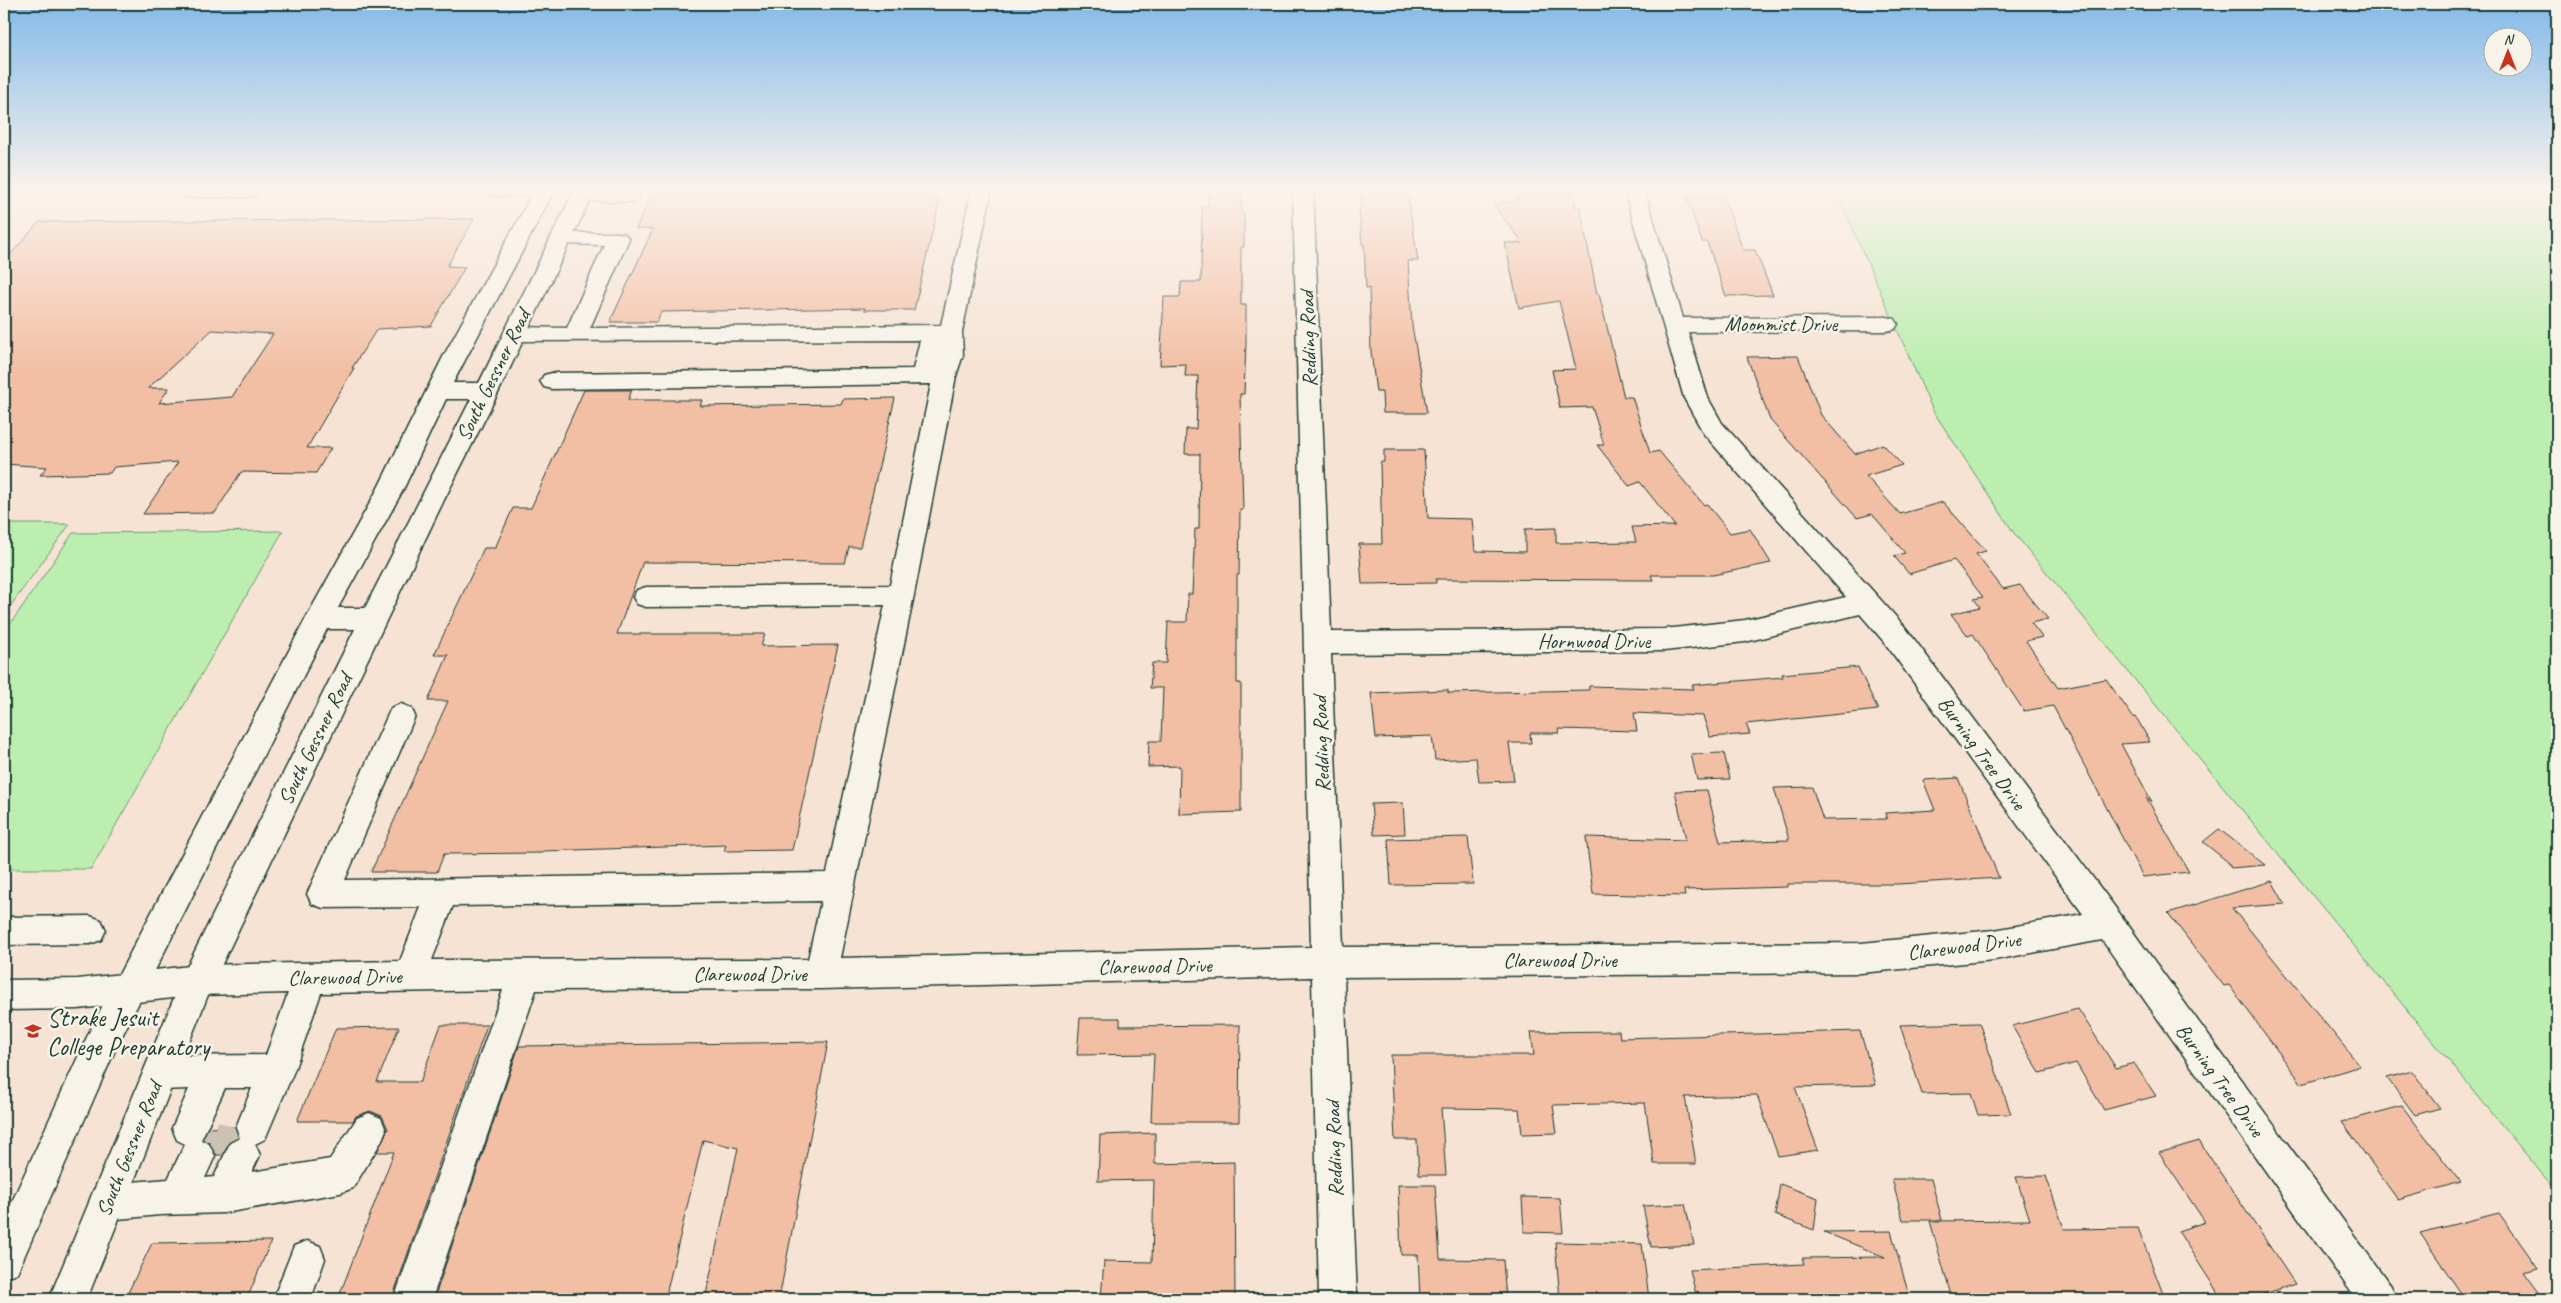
<svg xmlns="http://www.w3.org/2000/svg" width="2561" height="1303" viewBox="0 0 2561 1303" font-family="Caveat,sans-serif">
	<style>
		.green { fill: #bbeeaf; stroke: #6d9672 }
		.building { fill: #f2bfa4; stroke: #1f3d34; fill-rule: evenodd }
		.lines { fill: none; stroke-linecap: round; stroke-linejoin: round }
		.minor-tunnel { stroke: #cbc2b4; stroke-width: 32; stroke-dasharray: 32 16; stroke-linecap: butt }
		.minor-casing { stroke: #1f3d34; stroke-width: 3 }
		.major-casing { stroke: #1f3d34; stroke-width: 3 }
		.minor { fill: #f7f3e8; fill-rule: evenodd }
		.major { fill: #f7f3e8; fill-rule: evenodd }
		.labels { text-anchor: middle; stroke-width: 5; stroke-linejoin: round; paint-order: stroke }
		.street-label { font-size: 21px; fill: #1f3d34; stroke: #f7f3e8 }
		.near-poi-label { font-size: 25px; fill: #1f3d34; stroke: #f7f3e8; text-anchor: start }
	</style>
	<rect width="100%" height="100%" fill="#f6e3d4"/>
	<filter id="ink" filterUnits="userSpaceOnUse"><feTurbulence type="fractalNoise" baseFrequency=".02" numOctaves="2"/><feDisplacementMap in="SourceGraphic" scale="10" xChannelSelector="R" yChannelSelector="G"/><feConvolveMatrix kernelMatrix="1 2 1 2 8 2 1 2 1" color-interpolation-filters="sRGB"/></filter>
	<g filter="url(#ink)">
		<g class="green">
			<polygon points="1835,189 2557,189 2557,1192 2014,533 1933,411"/>
			<polygon points="4,524 70,524 4,615"/>
			<polygon points="283,531 91,869 4,869 4,633 73,533"/>
		</g>
		<g class="building">
			<polygon points="654,189 775,189 774,192 932,190 930,199 940,199 914,310 864,310 865,308 661,312 657,322 610,322 653,229 636,229"/>
			<polygon points="1209,189 1242,189 1241,214 1244,214 1244,247 1241,247 1241,305 1246,305 1246,343 1244,394 1240,394 1243,510 1240,510 1239,575 1237,575 1237,683 1241,683 1241,812 1179,814 1180,766 1148,767 1149,741 1161,741 1163,688 1150,688 1152,663 1166,663 1168,622 1187,622 1188,594 1192,594 1195,529 1199,529 1200,454 1185,454 1186,429 1196,429 1198,376 1185,376 1186,364 1160,365 1164,297 1180,297 1181,282 1201,282 1202,206 1208,206"/>
			<polygon points="1360,189 1407,190 1418,261 1408,261 1412,325 1427,413 1383,413 1382,392 1376,392 1371,351 1369,288 1366,288 1364,244 1362,244 1359,208 1361,208"/>
			<polygon points="1515,189 1572,189 1576,207 1580,207 1597,294 1599,294 1624,397 1632,397 1650,453 1659,451 1704,505 1707,504 1730,533 1750,529 1771,563 1713,575 1651,575 1653,580 1436,579 1436,583 1362,584 1359,544 1382,544 1380,462 1384,462 1384,450 1424,450 1428,518 1472,519 1475,551 1525,552 1525,529 1556,528 1556,543 1636,542 1632,527 1675,526 1640,482 1629,486 1597,445 1604,445 1592,407 1560,408 1552,370 1576,369 1559,301 1519,308 1505,243 1523,243 1494,205 1518,200"/>
			<polygon points="1686,195 1723,195 1743,250 1755,250 1773,295 1726,296 1707,242 1702,242"/>
			<path d="M474 219 447 266 465 267 431 326 377 329 352 368H354L307 448H331L316 473 241 472 215 513 143 514 178 462 114 467 110 473 40 475 47 467 4 464V262L39 222ZM212 330 273 334 232 397 159 403 169 388H148Z"/>
			<polygon points="1798,356 1821,415 1855,454 1883,444 1902,465 1866,476 1900,514 1943,502 1986,551 1976,554 2003,589 2020,585 2048,619 2031,623 2042,637 2026,641 2058,688 2106,679 2133,717 2136,717 2150,742 2121,744 2152,802 2146,797 2189,872 2143,877 2053,706 2024,711 1973,634 1968,636 1951,614 1980,607 1974,599 1983,597 1954,560 1909,574 1894,556 1905,553 1872,514 1857,518 1770,420 1747,357"/>
			<polygon points="584,390 632,390 628,400 702,400 700,406 841,404 843,399 895,398 860,547 849,547 845,563 643,562 617,634 765,634 761,646 838,645 792,850 724,851 726,845 543,851 542,853 444,854 437,872 371,872 448,701 428,701 448,655 434,655 484,548 495,548 513,508 531,508"/>
			<polygon points="1858,667 1878,710 1746,724 1750,734 1710,737 1703,716 1634,713 1637,731 1558,729 1559,733 1530,733 1531,743 1509,743 1514,781 1479,782 1476,758 1435,760 1432,736 1376,738 1371,693 1448,690 1448,693 1589,690 1589,686 1694,689 1692,685 1783,677 1782,674"/>
			<polygon points="1724,753 1730,779 1697,780 1691,754"/>
			<polygon points="1958,778 1999,878 1898,884 1787,884 1787,887 1684,890 1685,896 1593,894 1586,837 1686,840 1675,791 1707,790 1720,842 1789,840 1774,788 1812,787 1823,820 1887,819 1885,813 1935,810 1923,780"/>
			<polygon points="1403,803 1405,834 1374,835 1371,804"/>
			<polygon points="2219,829 2265,865 2231,868 2228,862 2203,842"/>
			<polygon points="1468,837 1473,884 1391,885 1388,839"/>
			<polygon points="2272,881 2285,904 2232,908 2360,1066 2302,1084 2229,985 2224,986 2168,913"/>
			<polygon points="2078,1009 2116,1068 2134,1063 2156,1096 2104,1110 2076,1063 2040,1073 2012,1026"/>
			<polygon points="1080,1018 1120,1018 1120,1026 1240,1025 1239,1122 1151,1122 1154,1054 1077,1055"/>
			<polygon points="1979,1023 1983,1034 2011,1114 1978,1115 1971,1093 1922,1094 1900,1025"/>
			<polygon points="441,1025 487,1025 392,1299 338,1299 394,1152 377,1152 388,1129 382,1116 370,1111 356,1116 353,1121 297,1121 336,1028 399,1027 377,1082 420,1082"/>
			<polygon points="1619,1031 1620,1038 1860,1031 1876,1085 1795,1087 1818,1150 1778,1156 1757,1095 1685,1097 1696,1164 1654,1164 1645,1103 1553,1105 1557,1133 1522,1134 1519,1109 1441,1108 1446,1175 1419,1175 1417,1140 1395,1140 1391,1055 1534,1055 1531,1032"/>
			<polygon points="828,1042 779,1299 705,1299 738,1148 703,1140 665,1299 434,1299 519,1046"/>
			<polygon points="2412,1071 2440,1108 2415,1115 2387,1078"/>
			<polygon points="2402,1106 2460,1182 2398,1200 2342,1122"/>
			<polygon points="234,1127 238,1137 228,1142 222,1155 217,1155 211,1143 203,1139 209,1128"/>
			<polygon points="1155,1133 1155,1164 1234,1162 1235,1299 1101,1299 1104,1261 1152,1262 1154,1180 1098,1181 1100,1135"/>
			<polygon points="2199,1141 2295,1284 2248,1299 2222,1299 2178,1231 2205,1222 2159,1153"/>
			<polygon points="2046,1176 2064,1229 2138,1228 2165,1299 1952,1299 1930,1221 2030,1220 2016,1177"/>
			<polygon points="1892,1179 1931,1179 1942,1220 1903,1220"/>
			<polygon points="1780,1184 1818,1198 1814,1230 1775,1215"/>
			<polygon points="1398,1185 1435,1185 1440,1259 1503,1260 1506,1299 1420,1299 1418,1255 1401,1255"/>
			<polygon points="1522,1197 1560,1198 1563,1233 1524,1232"/>
			<polygon points="1685,1204 1694,1245 1651,1247 1643,1206"/>
			<polygon points="2499,1213 2538,1268 2524,1272 2544,1299 2465,1299 2420,1233"/>
			<polygon points="1891,1231 1910,1299 1697,1299 1690,1270 1804,1264 1802,1258 1885,1257 1824,1232"/>
			<polygon points="271,1241 247,1299 125,1299 152,1243"/>
			<polygon points="1555,1242 1642,1244 1649,1299 1560,1299"/>
		</g>
		<g class="lines">
			<g class="minor-tunnel">
				<polyline points="222,1155 233,1127"/>
				<polyline points="197,1156 210,1128"/>
			</g>
			<g class="minor-casing">
				<g id="minor">
					<polygon points="178,189 257,189 258,191 255,195 248,197 187,197 180,195 177,191"/>
					<polygon points="487,189 553,189 554,190 551,194 544,196 496,196 489,194"/>
					<path d="M972 189H992L962 332 963 355 956 376 914 595 840 958 1311 947 1293 189H1313L1331 632 1664 629 1745 620 1846 597 1704 434 1684 398 1624 189H1644L1683 318 1887 317 1895 319 1898 324 1895 329 1887 331 1688 332 1708 398 1722 423 1905 627 2120 914 2391 1286 2397 1299H2356L2102 940 1994 960 1861 973 1344 977 1357 1299H1319L1312 977 821 989 536 990 432 1299H394L503 990 321 993 294 1071 265 1139 255 1144 260 1155 252 1172 330 1159 357 1118 369 1113 381 1118 386 1130 381 1142 353 1188 340 1193 224 1213 160 1215 107 1220 94 1215 89 1202 94 1189 107 1184 168 1179 185 1144 177 1140 172 1128 189 1089 160 1090 148 1085 143 1073 148 1061 160 1056 266 1055 288 993 198 995 78 1009 4 1010V980L78 979 198 965 400 961 421 907 323 908 312 904 307 894 391 708 401 704 411 708 415 716 345 880 827 873 885 605 646 607 637 604 633 597 637 590 646 587 890 585 931 384 552 389 544 387 540 381 544 375 552 373 913 369 920 340 515 341 507 339 504 334 507 329 515 327 567 328 604 245 554 244 550 239 554 234 561 233H618L625 234 629 239 590 328 941 325ZM1860 614 1885 643 2083 914 1994 930 1861 943 1343 947 1331 654 1664 651 1745 642ZM821 901 808 959 432 960 453 906ZM225 1088H252L236 1127 240 1138 230 1143 214 1177 205 1178 215 1156 209 1144 201 1140Z"/>
					<polygon points="581,190 630,190 637,192 640,196 637,200 630,202 574,200 571,196 574,192"/>
					<polygon points="90,916 101,920 106,930 101,940 90,944 4,945 4,917"/>
					<polygon points="307,1241 320,1246 325,1259 311,1299 273,1299 294,1246"/>
				</g>
			</g>
			<g class="major-casing">
				<path id="major" d="M535 189H555L453 383H479L575 189H595L499 391 443 502 212 985 87 1299H49L186 969 355 629H327L116 1048 17 1273 4 1278V1219L92 1026 306 618 377 490 443 357ZM446 399H471L365 608H338L403 490Z"/>
			</g>
			<use href="#minor" class="minor"/>
			<use href="#major" class="major"/>
		</g>
	</g>
	<linearGradient id="sky" x2="0" y2="1"><stop stop-color="#83bae9"/><stop offset="0.51" stop-color="#fbf2ec"/><stop offset="1" stop-color="#fbf2ec" stop-opacity="0"/></linearGradient>
	<rect width="2561" height="371" fill="url(#sky)"/>
	<defs>
		<g id="school-bare" transform="scale(1.35)"><path d="M0-5L7-2L0 1L-7-2ZM-4 1L0 2.5L4 1V4Q0 6-4 4Z" fill="#c8321e" stroke="#f7f3e8" stroke-width="2.5" paint-order="stroke"/></g>
	</defs>
	<g fill-rule="evenodd">
		<use href="#school-bare" x="33" y="1031"/>
	</g>
	<g class="labels">
		<g class="street-label">
			<text x="1781" y="331">Moonmist Drive</text>
			<text transform="translate(1308 339) rotate(-92)" y="7">Redding Road</text>
			<text transform="translate(493 375) rotate(-64)" y="7">South Gessner Road</text>
			<text x="1594" y="648">Hornwood Drive</text>
			<text transform="translate(315 739) rotate(-64)" y="7">South Gessner Road</text>
			<text transform="translate(1321 744) rotate(-92)" y="7">Redding Road</text>
			<text transform="translate(1982 753) rotate(54)" y="7">Burning Tree Drive</text>
			<text transform="translate(1964 946) rotate(-7)" y="7">Clarewood Drive</text>
			<text x="1560" y="967">Clarewood Drive</text>
			<text transform="translate(1155 966) rotate(-1)" y="7">Clarewood Drive</text>
			<text x="750" y="981">Clarewood Drive</text>
			<text transform="translate(345 977) rotate(-1)" y="7">Clarewood Drive</text>
			<text transform="translate(2220 1080) rotate(54)" y="7">Burning Tree Drive</text>
			<text transform="translate(129 1149) rotate(-68)" y="7">South Gessner Road</text>
			<text transform="translate(1334 1149) rotate(-92)" y="7">Redding Road</text>
		</g>
		<g class="near-poi-label">
			<text x="47" y="1026">Strake Jesuit<tspan x="47" dy="29">College Preparatory</tspan></text>
		</g>
	</g>
	<rect width="2561" height="1303" fill="none" stroke="#f7f3e8" stroke-width="20"/>
	<rect x="10" y="10" width="2541" height="1283" fill="none" stroke="#1f3d34" stroke-width="2" filter="url(#ink)"/>
	<g transform="translate(2508 52)"><circle r="24" fill="#f7f3e8" stroke="#a1aaa0"/>
	<path d="M0-4L9 19L0 12L-9 19Z" fill="#c8321e"/>
	<text y="-8" font-size="14" font-weight="bold" text-anchor="middle" fill="#1f3d34">N</text>
	</g>
</svg>
